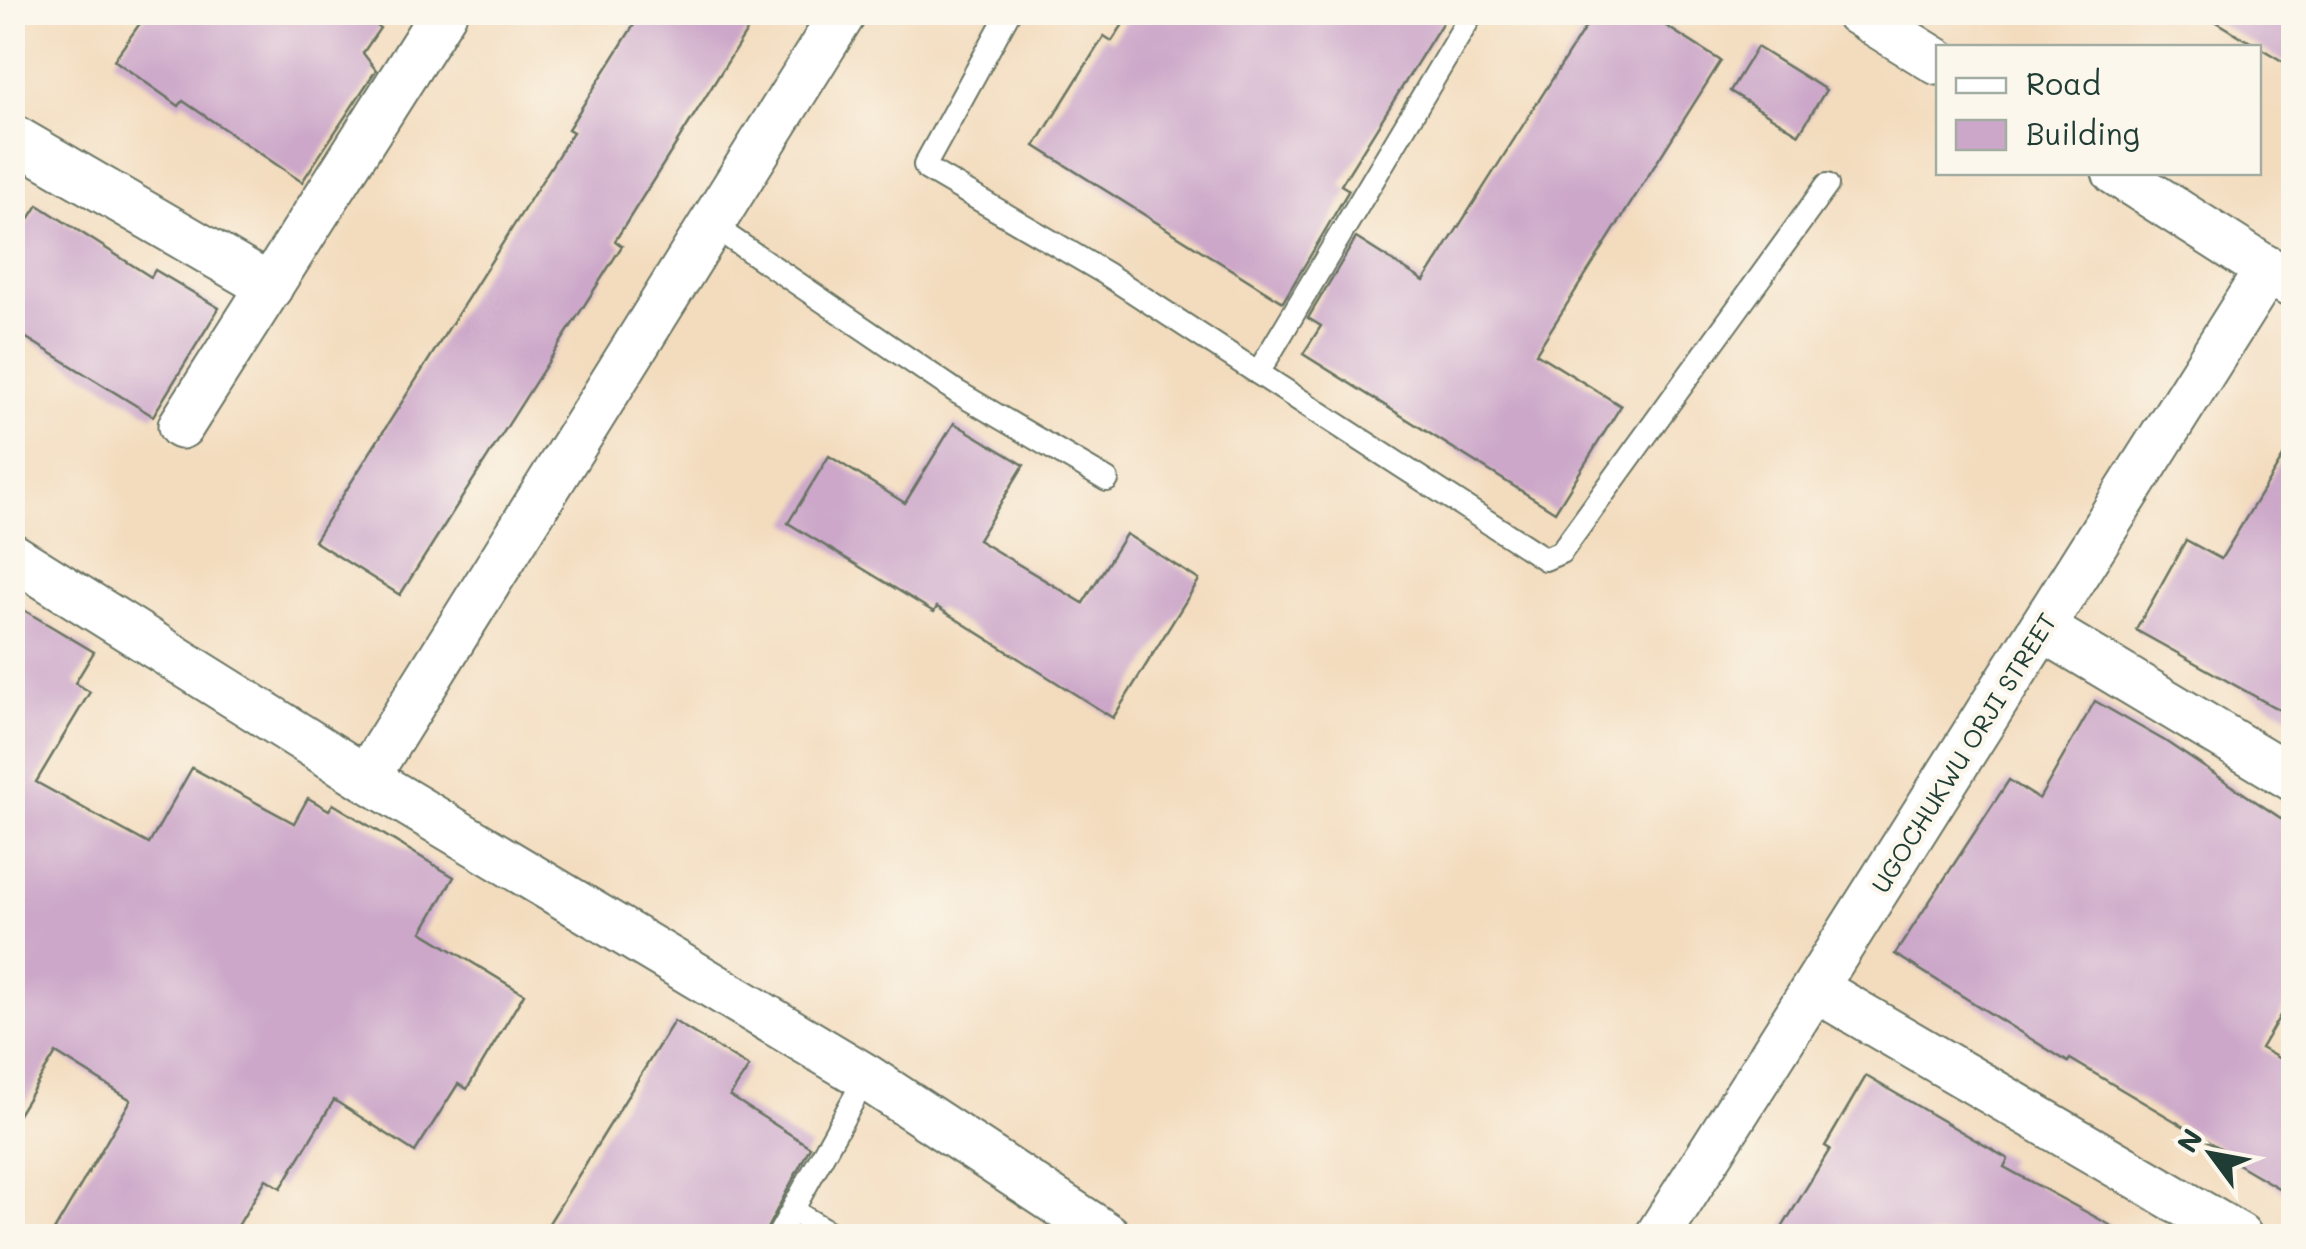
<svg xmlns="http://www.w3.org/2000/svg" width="2306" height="1249" viewBox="0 0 2306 1249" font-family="Mali,sans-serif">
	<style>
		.building { fill: #cca7c9 }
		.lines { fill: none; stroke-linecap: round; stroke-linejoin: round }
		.service-casing { stroke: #697564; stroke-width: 26 }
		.minor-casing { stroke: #697564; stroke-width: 49 }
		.service { stroke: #fff; stroke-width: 22 }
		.minor { stroke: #fff; stroke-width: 45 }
		.labels { text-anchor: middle; stroke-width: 9; stroke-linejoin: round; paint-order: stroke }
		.street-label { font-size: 25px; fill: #1f3d34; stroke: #fbf7ec }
	</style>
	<rect width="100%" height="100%" fill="#fbf7ec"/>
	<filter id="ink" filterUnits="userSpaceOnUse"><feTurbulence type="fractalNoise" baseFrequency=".01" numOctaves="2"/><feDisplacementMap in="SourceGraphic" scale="20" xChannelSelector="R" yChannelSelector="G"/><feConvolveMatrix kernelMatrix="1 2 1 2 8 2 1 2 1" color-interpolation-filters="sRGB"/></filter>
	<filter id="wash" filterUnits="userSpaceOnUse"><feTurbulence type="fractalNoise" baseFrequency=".0048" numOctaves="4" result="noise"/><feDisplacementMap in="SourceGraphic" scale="40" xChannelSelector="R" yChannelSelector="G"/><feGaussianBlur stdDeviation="2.25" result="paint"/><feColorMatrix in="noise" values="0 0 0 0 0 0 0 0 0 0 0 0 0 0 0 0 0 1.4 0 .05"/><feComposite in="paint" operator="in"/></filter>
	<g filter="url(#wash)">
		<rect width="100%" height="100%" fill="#f3dcbe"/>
		<g id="blocks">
			<g class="building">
				<polygon points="148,12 356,12 380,28 363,53 376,70 302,182 183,101 179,106 114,60"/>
				<polygon points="642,12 759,12 615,241 622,246 400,595 314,541 573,132 568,129"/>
				<polygon points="1131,12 1449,12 1341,185 1349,190 1283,302 1035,146 1104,36 1112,41"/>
				<polygon points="1595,12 1644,12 1721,61 1536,353 1621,406 1555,512 1303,354 1321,326 1308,318 1356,238 1424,281"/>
				<polygon points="2200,12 2294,12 2294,68"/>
				<polygon points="1757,47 1826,90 1799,134 1730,91"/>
				<polygon points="38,205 151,277 155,270 219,308 153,416 12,329 12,245"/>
				<polygon points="954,423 1024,465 978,540 1083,603 1126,534 1199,580 1113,718 937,607 934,612 788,523 829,456 905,503"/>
				<polygon points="2294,439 2294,718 2136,630 2186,540 2221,559"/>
				<polygon points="12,603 94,652 75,683 90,692 36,782 149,844 192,768 294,823 308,798 329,810 333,804 454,877 422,932 524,994 467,1089 458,1084 415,1152 334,1100 281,1188 266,1179 232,1236 51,1236 131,1100 56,1053 12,1124"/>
				<polygon points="2095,701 2165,741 2294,827 2294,992 2261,1048 2294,1067 2294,1197 2234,1162 2237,1158 2070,1059 2068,1062 1895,954 2009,780 2039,799"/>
				<polygon points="674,1021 749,1067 730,1096 810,1147 763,1236 541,1236"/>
				<polygon points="1866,1076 2008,1159 2004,1167 2130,1236 1777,1236 1830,1149 1825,1146"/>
			</g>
		</g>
	</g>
	<g filter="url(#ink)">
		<use href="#blocks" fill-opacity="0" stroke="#697564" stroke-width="2.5"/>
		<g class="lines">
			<g class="service-casing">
				<g id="service">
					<polyline points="1009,12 925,165 927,169 1105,273 1258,373 1473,12"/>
					<polyline points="713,226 957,392 1107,480"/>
					<polyline points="1258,373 1545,559 1561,552 1827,185"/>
					<polyline points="793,1211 835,1236"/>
					<polyline points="778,1236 866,1077"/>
				</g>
			</g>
			<g class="minor-casing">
				<g id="minor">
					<polyline points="1857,12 1938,62"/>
					<polyline points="12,137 270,287"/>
					<polyline points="2115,172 2290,284"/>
					<polyline points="181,426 444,12"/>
					<polyline points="12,556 366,778 866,1077 1108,1236"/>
					<polyline points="2042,628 2294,779"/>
					<polyline points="366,778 844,12"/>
					<polyline points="1816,989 2239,1236"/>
					<polyline points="1658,1236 2268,269"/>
				</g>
			</g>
			<use href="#service" class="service"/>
			<use href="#minor" class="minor"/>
		</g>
	</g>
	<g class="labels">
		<g class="street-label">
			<text transform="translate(1964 753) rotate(-58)" y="9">UGOCHUKWU ORJI STREET</text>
		</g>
	</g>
	<rect width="2306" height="1249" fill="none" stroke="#fbf7ec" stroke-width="50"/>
	<rect x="1936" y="45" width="325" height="130" fill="#fbf7ec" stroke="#a3ada2" stroke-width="2.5"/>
	<rect x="1956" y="78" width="50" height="15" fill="#ffffff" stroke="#a3ada2" stroke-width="2.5"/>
	<text x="2026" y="95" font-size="30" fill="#1f3d34">Road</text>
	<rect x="1956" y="120" width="50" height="30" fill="#cca7c9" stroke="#a3ada2" stroke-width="2.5"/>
	<text x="2026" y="145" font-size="30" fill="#1f3d34">Building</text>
	<g transform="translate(2211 1154) rotate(302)" stroke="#fbf7ec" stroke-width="8" paint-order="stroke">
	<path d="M0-8L18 38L0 25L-18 38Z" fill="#1f3d34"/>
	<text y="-15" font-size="28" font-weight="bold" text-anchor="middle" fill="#1f3d34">N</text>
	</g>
</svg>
